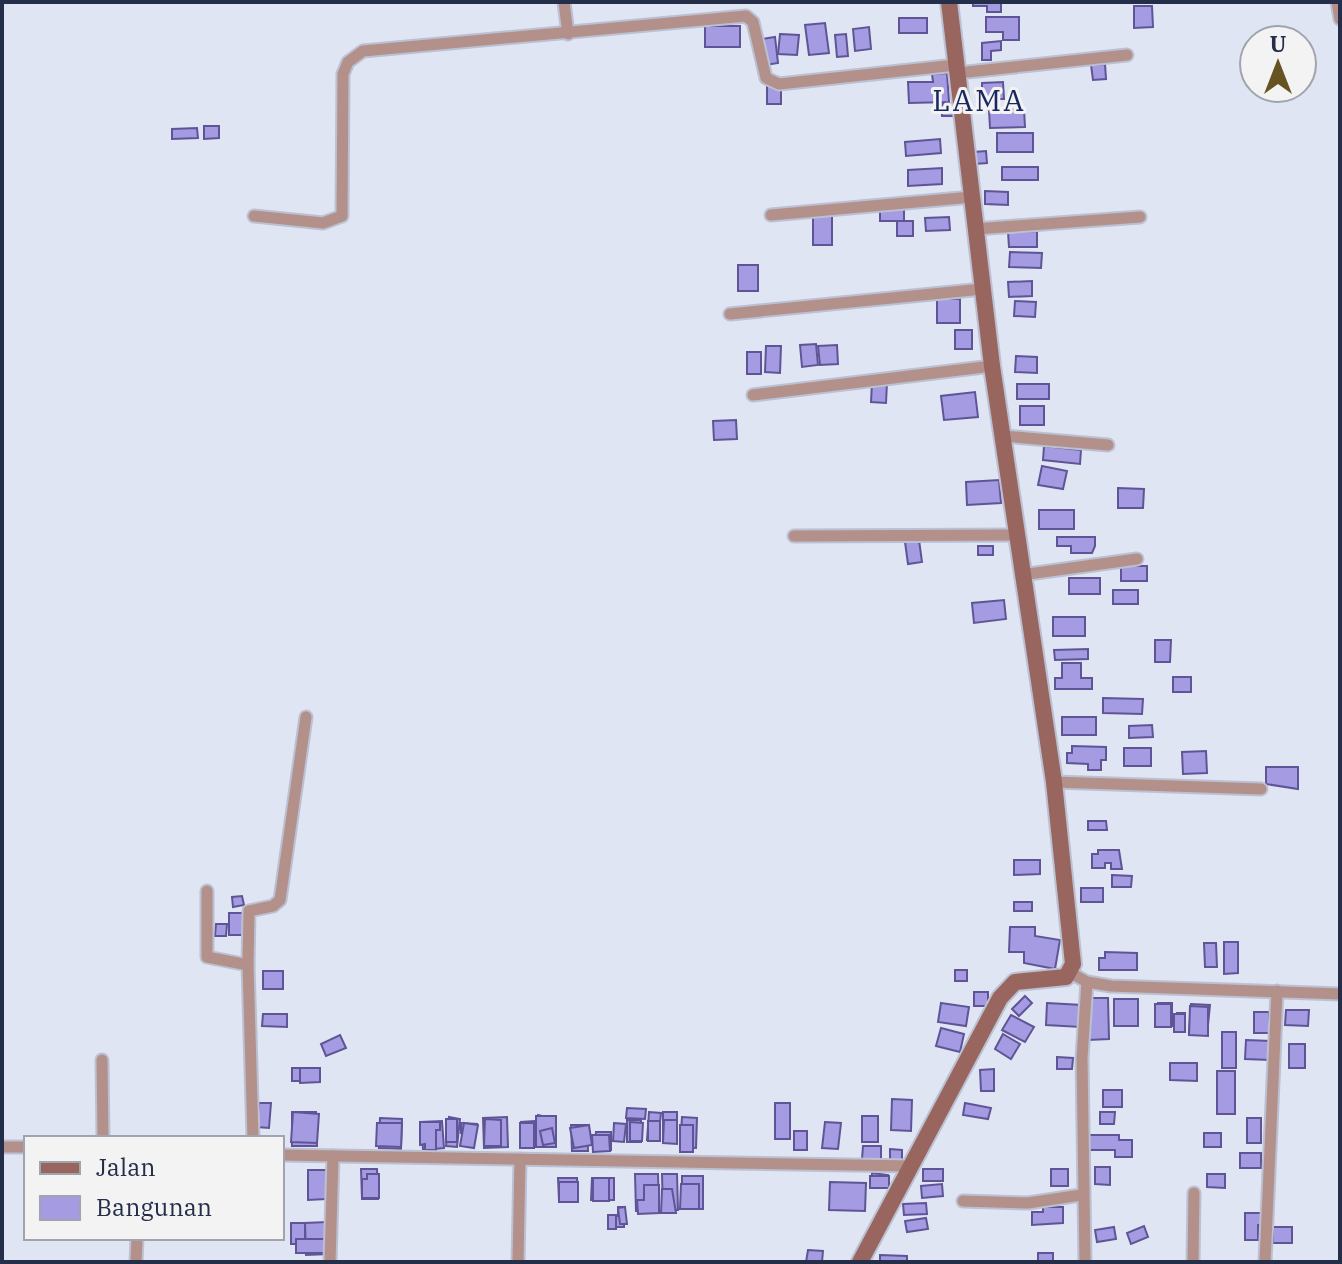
<svg xmlns="http://www.w3.org/2000/svg" width="1342" height="1264" viewBox="0 0 1342 1264" font-family="'IBM Plex Serif',serif">
	<style>
		.building { fill: #a49be2; stroke: #5f5596; stroke-width: 2 }
		.lines { fill: none; stroke-linecap: round; stroke-linejoin: round }
		.street-casing { stroke: #bbc0d2; stroke-width: 15 }
		.secondary-casing { stroke: #bbc0d2; stroke-width: 20 }
		.street { stroke: #b3908a; stroke-width: 11 }
		.secondary { stroke: #98665e; stroke-width: 16 }
		.labels { text-anchor: middle; stroke-width: 6; stroke-linejoin: round; paint-order: stroke }
		.quarter-label { font-size: 30px; letter-spacing: 2px; fill: #19275f; stroke: #f3f3f3 }
	</style>
	<rect width="100%" height="100%" fill="#e0e5f4"/>
	<g class="building">
		<polygon points="973,2 1001,2 1001,12 987,12 987,6 973,6"/>
		<polygon points="1134,6 1152,6 1153,27 1134,28"/>
		<polygon points="986,17 1019,17 1019,40 1003,40 1003,32 986,32"/>
		<rect x="899" y="18" width="28" height="15"/>
		<polygon points="825,23 829,53 809,55 805,25"/>
		<rect x="705" y="26" width="35" height="21"/>
		<polygon points="869,27 871,49 855,51 853,29"/>
		<polygon points="780,34 799,35 797,55 778,54"/>
		<polygon points="846,34 848,56 837,57 835,35"/>
		<polygon points="775,37 778,63 765,65 762,39"/>
		<polygon points="1001,41 1001,50 991,51 991,60 982,60 982,43"/>
		<polygon points="1105,64 1106,79 1093,80 1091,65"/>
		<polygon points="947,73 949,102 909,103 908,82 933,82 932,74"/>
		<polygon points="1003,82 1004,99 982,99 982,83"/>
		<rect x="767" y="85" width="14" height="19"/>
		<rect x="942" y="104" width="11" height="12"/>
		<polygon points="1024,109 1025,127 990,128 989,110"/>
		<polygon points="204,126 219,126 219,138 204,139"/>
		<polygon points="197,128 198,138 172,139 172,129"/>
		<rect x="997" y="133" width="36" height="19"/>
		<polygon points="940,139 941,153 906,156 905,142"/>
		<polygon points="986,151 987,163 975,164 974,152"/>
		<rect x="1002" y="167" width="36" height="13"/>
		<polygon points="942,168 942,184 908,186 908,170"/>
		<polygon points="985,191 1008,192 1008,205 985,204"/>
		<rect x="880" y="208" width="24" height="13"/>
		<rect x="813" y="216" width="19" height="29"/>
		<polygon points="949,217 950,230 926,231 925,218"/>
		<rect x="897" y="221" width="16" height="15"/>
		<polygon points="1037,231 1037,247 1009,247 1008,232"/>
		<polygon points="1010,252 1042,253 1041,268 1009,267"/>
		<rect x="738" y="265" width="20" height="26"/>
		<polygon points="1032,281 1032,296 1009,297 1008,282"/>
		<rect x="937" y="299" width="23" height="24"/>
		<polygon points="1015,301 1036,302 1035,317 1014,316"/>
		<rect x="955" y="330" width="17" height="19"/>
		<polygon points="816,344 818,365 802,367 800,345"/>
		<polygon points="837,345 838,364 820,365 818,346"/>
		<polygon points="766,346 781,346 780,373 765,372"/>
		<rect x="747" y="352" width="14" height="22"/>
		<polygon points="1016,356 1037,357 1037,373 1015,372"/>
		<polygon points="872,382 887,383 886,403 871,402"/>
		<rect x="1017" y="384" width="32" height="15"/>
		<polygon points="975,392 978,417 944,420 941,396"/>
		<rect x="1020" y="406" width="24" height="19"/>
		<polygon points="736,420 737,439 714,440 713,421"/>
		<polygon points="1044,446 1081,450 1080,464 1043,460"/>
		<polygon points="1042,466 1067,471 1063,489 1038,485"/>
		<polygon points="999,480 1001,503 967,505 966,482"/>
		<polygon points="1118,488 1144,489 1143,508 1118,508"/>
		<rect x="1039" y="510" width="35" height="19"/>
		<polygon points="1057,537 1095,537 1095,546 1092,553 1071,553 1071,546 1057,546"/>
		<polygon points="919,540 922,562 908,564 905,542"/>
		<rect x="978" y="546" width="15" height="9"/>
		<rect x="1121" y="566" width="26" height="15"/>
		<rect x="1069" y="578" width="31" height="16"/>
		<rect x="1113" y="590" width="25" height="14"/>
		<polygon points="1004,600 1006,619 974,623 972,603"/>
		<rect x="1053" y="617" width="32" height="19"/>
		<polygon points="1155,640 1171,640 1170,662 1155,662"/>
		<polygon points="1088,649 1088,659 1055,660 1054,650"/>
		<polygon points="1062,663 1081,663 1081,678 1092,678 1092,689 1055,689 1055,678 1062,678"/>
		<rect x="1173" y="677" width="18" height="15"/>
		<polygon points="1103,698 1143,699 1142,714 1103,713"/>
		<rect x="1062" y="717" width="34" height="18"/>
		<polygon points="1152,725 1153,737 1129,738 1129,726"/>
		<polygon points="1072,746 1106,747 1106,760 1101,760 1101,770 1088,770 1088,764 1067,763 1067,753 1072,753"/>
		<rect x="1124" y="748" width="27" height="18"/>
		<polygon points="1206,751 1207,773 1183,774 1182,752"/>
		<polygon points="1266,767 1298,767 1298,789 1266,784"/>
		<polygon points="1088,821 1106,821 1107,830 1088,830"/>
		<polygon points="1098,850 1119,850 1122,869 1111,869 1111,863 1105,863 1105,868 1092,868 1092,854 1098,854"/>
		<polygon points="1014,860 1040,860 1040,874 1014,875"/>
		<polygon points="1112,875 1132,876 1131,887 1112,887"/>
		<rect x="1081" y="888" width="22" height="14"/>
		<polygon points="242,896 244,905 233,907 232,897"/>
		<rect x="1014" y="902" width="18" height="9"/>
		<rect x="229" y="913" width="16" height="22"/>
		<polygon points="216,924 227,924 226,936 215,936"/>
		<polygon points="1010,927 1035,927 1035,936 1060,940 1055,969 1024,963 1024,952 1009,952"/>
		<polygon points="1224,942 1238,942 1238,973 1224,974"/>
		<polygon points="1204,943 1216,943 1217,967 1205,967"/>
		<polygon points="1105,952 1137,953 1137,970 1099,970 1099,958 1105,958"/>
		<rect x="955" y="970" width="12" height="11"/>
		<rect x="263" y="971" width="20" height="18"/>
		<rect x="974" y="992" width="14" height="14"/>
		<polygon points="1025,996 1032,1003 1019,1016 1012,1009"/>
		<polygon points="1087,998 1108,998 1109,1039 1088,1040"/>
		<rect x="1114" y="999" width="24" height="27"/>
		<polygon points="941,1003 969,1007 966,1026 938,1022"/>
		<polygon points="1047,1003 1082,1005 1081,1027 1046,1025"/>
		<polygon points="1158,1003 1172,1003 1172,1026 1157,1025"/>
		<rect x="1155" y="1004" width="16" height="23"/>
		<polygon points="1191,1004 1210,1005 1207,1035 1189,1033"/>
		<polygon points="1190,1006 1208,1007 1208,1036 1189,1035"/>
		<polygon points="1286,1010 1309,1010 1308,1026 1285,1025"/>
		<rect x="1254" y="1012" width="15" height="21"/>
		<rect x="1177" y="1013" width="8" height="18"/>
		<polygon points="263,1014 287,1014 287,1027 262,1026"/>
		<rect x="1174" y="1014" width="11" height="18"/>
		<polygon points="1011,1015 1034,1027 1025,1042 1002,1030"/>
		<polygon points="941,1028 964,1034 960,1052 936,1046"/>
		<rect x="1222" y="1032" width="14" height="36"/>
		<polygon points="1003,1034 1020,1044 1011,1059 995,1049"/>
		<polygon points="340,1035 346,1048 326,1056 321,1044"/>
		<polygon points="1246,1040 1271,1041 1270,1060 1245,1059"/>
		<rect x="1289" y="1044" width="16" height="24"/>
		<polygon points="1057,1057 1073,1058 1072,1069 1057,1069"/>
		<polygon points="1170,1063 1197,1063 1197,1081 1170,1080"/>
		<rect x="292" y="1068" width="28" height="13"/>
		<polygon points="300,1068 320,1068 320,1082 300,1083"/>
		<polygon points="994,1069 994,1091 981,1091 980,1070"/>
		<rect x="1217" y="1071" width="18" height="43"/>
		<rect x="1103" y="1090" width="19" height="17"/>
		<polygon points="892,1099 912,1100 911,1131 891,1130"/>
		<polygon points="259,1103 271,1103 269,1128 257,1127"/>
		<rect x="775" y="1103" width="15" height="36"/>
		<polygon points="965,1103 991,1108 988,1119 963,1115"/>
		<polygon points="627,1108 646,1109 645,1119 626,1118"/>
		<polygon points="292,1112 316,1112 317,1146 292,1146"/>
		<polygon points="293,1112 319,1114 317,1143 291,1142"/>
		<polygon points="649,1112 661,1113 658,1140 647,1140"/>
		<rect x="663" y="1112" width="14" height="30"/>
		<polygon points="1100,1112 1115,1112 1114,1124 1100,1124"/>
		<polygon points="538,1115 554,1119 551,1129 535,1125"/>
		<rect x="536" y="1116" width="20" height="31"/>
		<rect x="862" y="1116" width="16" height="26"/>
		<polygon points="449,1117 460,1119 457,1147 446,1146"/>
		<polygon points="507,1117 508,1147 484,1148 483,1118"/>
		<polygon points="682,1117 697,1118 696,1148 680,1147"/>
		<polygon points="380,1118 402,1119 401,1149 379,1148"/>
		<rect x="1247" y="1118" width="14" height="25"/>
		<rect x="446" y="1119" width="11" height="23"/>
		<polygon points="485,1119 501,1120 501,1146 484,1146"/>
		<rect x="627" y="1120" width="14" height="22"/>
		<polygon points="664,1120 677,1120 677,1144 663,1143"/>
		<polygon points="442,1121 444,1148 423,1150 421,1122"/>
		<polygon points="534,1121 535,1143 521,1143 521,1122"/>
		<rect x="648" y="1121" width="12" height="20"/>
		<polygon points="420,1122 440,1122 440,1130 436,1130 436,1150 425,1150 425,1144 420,1145"/>
		<polygon points="630,1122 643,1123 642,1141 630,1141"/>
		<polygon points="825,1122 841,1123 838,1149 822,1148"/>
		<polygon points="377,1123 402,1123 401,1147 376,1146"/>
		<polygon points="461,1123 477,1124 476,1134 461,1133"/>
		<polygon points="464,1123 478,1125 474,1148 460,1146"/>
		<rect x="520" y="1123" width="14" height="25"/>
		<polygon points="614,1123 626,1124 624,1142 613,1141"/>
		<polygon points="571,1125 587,1125 588,1151 572,1151"/>
		<polygon points="589,1125 592,1145 574,1148 570,1128"/>
		<rect x="680" y="1125" width="13" height="27"/>
		<polygon points="552,1128 555,1143 543,1145 540,1131"/>
		<rect x="794" y="1131" width="13" height="19"/>
		<polygon points="596,1132 611,1132 611,1150 595,1150"/>
		<rect x="1204" y="1133" width="17" height="14"/>
		<polygon points="592,1135 609,1135 610,1151 593,1152"/>
		<polygon points="1089,1135 1119,1135 1119,1140 1132,1140 1132,1157 1115,1157 1115,1150 1089,1150"/>
		<polygon points="863,1146 881,1146 881,1159 862,1159"/>
		<polygon points="890,1149 902,1150 902,1161 890,1160"/>
		<rect x="1240" y="1153" width="21" height="15"/>
		<polygon points="1095,1167 1110,1167 1110,1185 1095,1184"/>
		<polygon points="361,1169 377,1169 378,1199 362,1199"/>
		<rect x="923" y="1169" width="20" height="12"/>
		<rect x="1051" y="1169" width="17" height="17"/>
		<polygon points="308,1170 322,1170 321,1199 308,1199"/>
		<polygon points="308,1170 326,1170 326,1199 308,1200"/>
		<polygon points="872,1173 888,1175 887,1187 871,1186"/>
		<polygon points="367,1174 379,1174 379,1198 362,1198 362,1179 367,1179"/>
		<polygon points="635,1174 658,1174 659,1210 636,1211"/>
		<polygon points="662,1174 677,1174 678,1210 663,1210"/>
		<polygon points="1207,1174 1225,1174 1225,1188 1207,1187"/>
		<rect x="682" y="1176" width="21" height="33"/>
		<rect x="870" y="1176" width="19" height="12"/>
		<polygon points="558,1178 577,1178 578,1199 559,1200"/>
		<polygon points="592,1178 614,1178 614,1200 591,1200"/>
		<rect x="593" y="1178" width="16" height="23"/>
		<rect x="559" y="1182" width="19" height="20"/>
		<polygon points="830,1182 866,1183 865,1211 829,1210"/>
		<polygon points="681,1184 699,1184 699,1209 680,1209"/>
		<polygon points="942,1184 943,1196 922,1198 921,1186"/>
		<polygon points="644,1185 659,1185 659,1213 638,1214 637,1200 644,1200"/>
		<polygon points="662,1189 672,1189 676,1213 661,1213"/>
		<polygon points="926,1203 927,1214 904,1215 903,1204"/>
		<polygon points="618,1207 624,1207 624,1227 610,1227 610,1216 618,1216"/>
		<polygon points="625,1207 627,1224 620,1224 618,1208"/>
		<polygon points="1043,1207 1063,1207 1063,1223 1032,1225 1032,1212 1043,1212"/>
		<polygon points="1245,1213 1264,1213 1264,1225 1258,1225 1258,1240 1245,1240"/>
		<rect x="608" y="1215" width="8" height="14"/>
		<polygon points="926,1218 928,1229 907,1232 905,1221"/>
		<polygon points="327,1222 329,1254 306,1255 305,1223"/>
		<rect x="291" y="1223" width="14" height="21"/>
		<polygon points="1144,1226 1148,1237 1131,1244 1127,1233"/>
		<polygon points="1114,1227 1116,1239 1097,1242 1095,1230"/>
		<rect x="1273" y="1227" width="19" height="16"/>
		<rect x="296" y="1239" width="28" height="14"/>
		<polygon points="808,1250 823,1251 822,1262 806,1262"/>
		<rect x="1038" y="1253" width="15" height="9"/>
		<polygon points="880,1255 907,1256 907,1262 880,1262"/>
	</g>
	<g class="lines">
		<g class="street-casing">
			<g id="street">
				<polyline points="564,2 568,34"/>
				<polyline points="1337,2 1340,19"/>
				<polyline points="958,73 1127,55"/>
				<polyline points="771,215 972,197"/>
				<polyline points="254,216 323,223 342,216 343,74 348,62 363,51 746,16 753,22 766,78 779,84 956,65"/>
				<polyline points="975,229 1140,217"/>
				<polyline points="730,314 983,289"/>
				<polyline points="753,395 992,366"/>
				<polyline points="1003,436 1108,445"/>
				<polyline points="794,536 1016,535"/>
				<polyline points="1021,575 1137,559"/>
				<polyline points="1054,782 1261,789"/>
				<polyline points="207,891 207,957 248,965 253,1138"/>
				<polyline points="248,965 249,911 273,906 280,900 306,717"/>
				<polyline points="1071,973 1087,982 1111,986 1340,994"/>
				<polyline points="102,1060 103,1138"/>
				<polyline points="2,1147 26,1147"/>
				<polyline points="282,1155 912,1166"/>
				<polyline points="963,1201 1028,1203 1081,1195"/>
				<polyline points="136,1262 137,1238"/>
				<polyline points="330,1262 333,1156"/>
				<polyline points="518,1262 520,1159"/>
				<polyline points="1085,1262 1082,1058 1087,982"/>
				<polyline points="1193,1262 1194,1193"/>
				<polyline points="1265,1262 1277,991"/>
			</g>
		</g>
		<g class="secondary-casing">
			<polyline id="secondary" points="860,1262 1000,998 1015,982 1066,977 1073,964 1054,782 992,366 949,2"/>
		</g>
		<use href="#street" class="street"/>
		<use href="#secondary" class="secondary"/>
	</g>
	<g class="labels">
		<g class="quarter-label">
			<text x="979" y="111">LAMA</text>
		</g>
	</g>
	<rect width="1342" height="1264" fill="none" stroke="#252e49" stroke-width="8"/>
	<rect x="24" y="1136" width="260" height="104" fill="#f3f3f3" stroke="#a1a4af" stroke-width="2"/>
	<rect x="40" y="1162" width="40" height="12" fill="#98665e" stroke="#a1a4af" stroke-width="2"/>
	<text x="96" y="1176" font-size="24" fill="#252e49">Jalan</text>
	<rect x="40" y="1196" width="40" height="24" fill="#a49be2" stroke="#a1a4af" stroke-width="2"/>
	<text x="96" y="1216" font-size="24" fill="#252e49">Bangunan</text>
	<g transform="translate(1278 64)"><circle r="38" fill="#f3f3f3" stroke="#a1a4af" stroke-width="2"/>
	<path d="M0-6L14 30L0 20L-14 30Z" fill="#665321"/>
	<text y="-12" font-size="22" font-weight="bold" text-anchor="middle" fill="#252e49">U</text>
	</g>
</svg>
